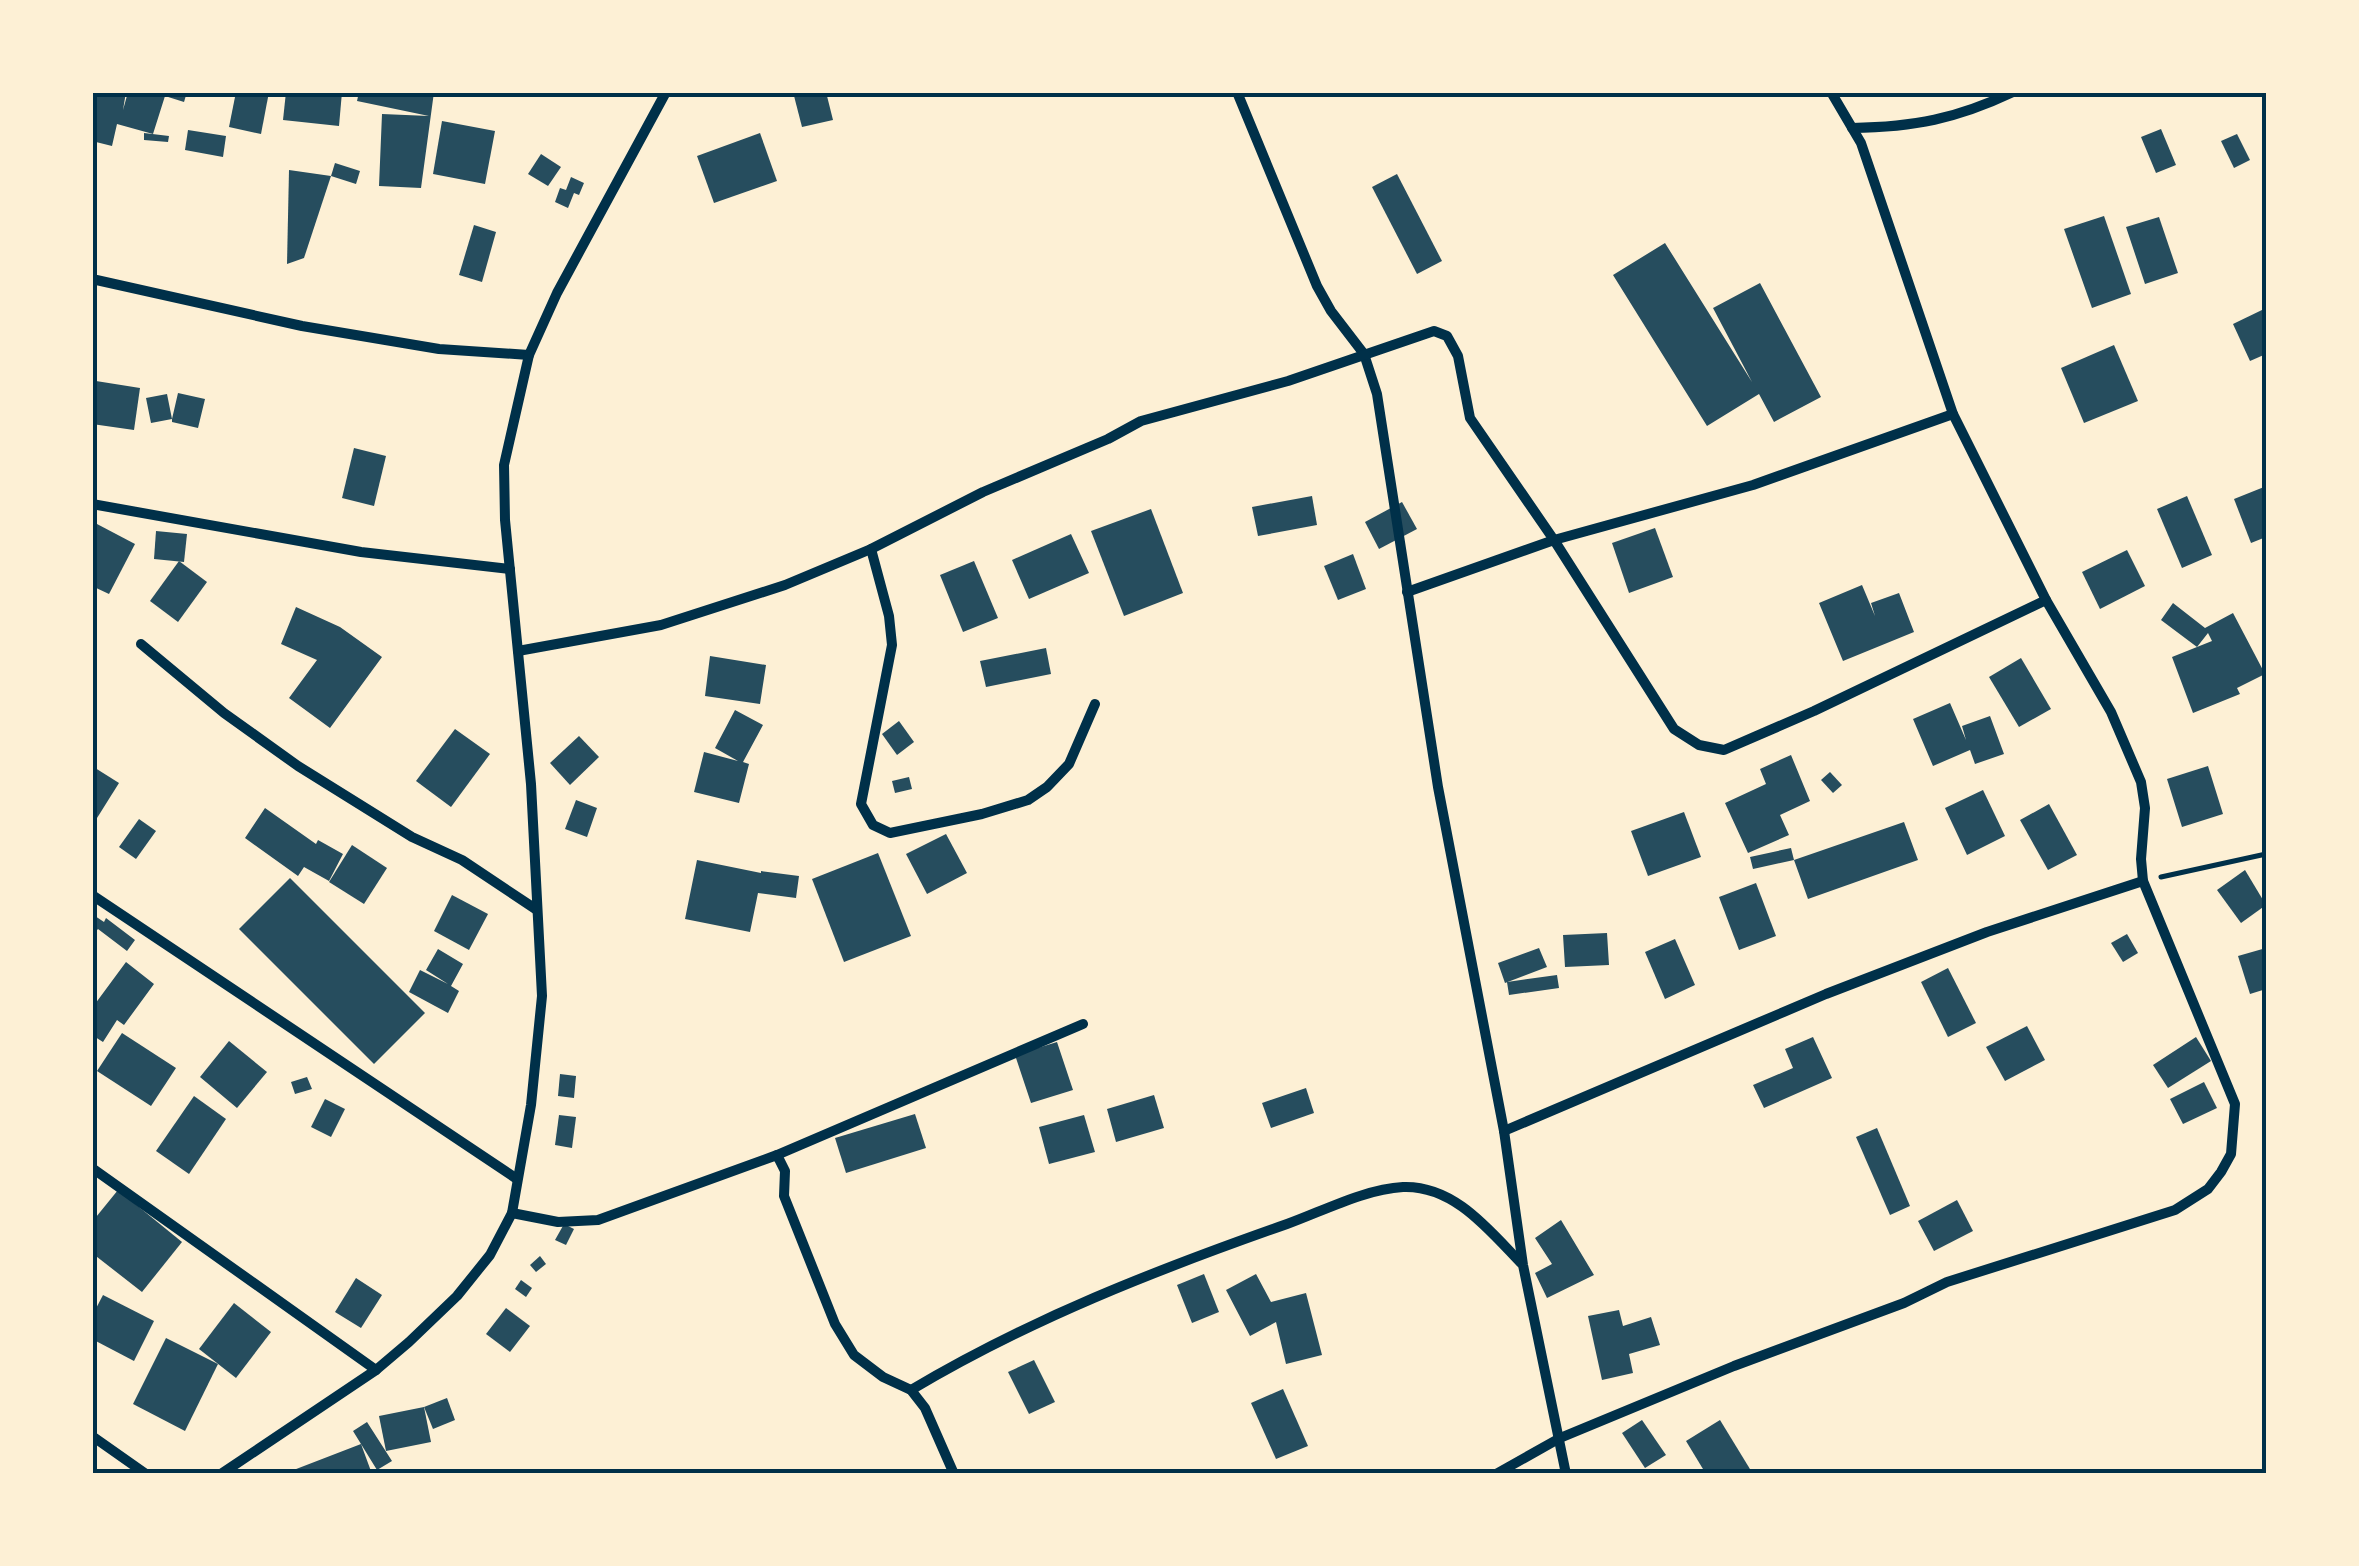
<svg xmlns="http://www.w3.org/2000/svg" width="2359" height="1566" viewBox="0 0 2359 1566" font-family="'Varela Round',sans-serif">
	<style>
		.building { fill: #264d5e }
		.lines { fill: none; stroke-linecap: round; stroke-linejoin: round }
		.path { stroke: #003049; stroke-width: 5 }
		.minor { stroke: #003049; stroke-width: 10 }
		.neatline { fill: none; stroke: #003049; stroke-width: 4 }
	</style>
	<rect width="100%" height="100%" fill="#fdf0d5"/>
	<g class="building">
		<polygon points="92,92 126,92 123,110 128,92 165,96 153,134 117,124 112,146 92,141"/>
		<polygon points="166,92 187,92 184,102 165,96"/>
		<polygon points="236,92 269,92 261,134 229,127"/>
		<polygon points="286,92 342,92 339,126 283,120"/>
		<polygon points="359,92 434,92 421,188 379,186 382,114 429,116 357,101"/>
		<polygon points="793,92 826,92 833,120 802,127"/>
		<polygon points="442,121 495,131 485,184 433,174"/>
		<polygon points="2161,129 2176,165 2156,173 2141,137"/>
		<polygon points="188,130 226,136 223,157 185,150"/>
		<polygon points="144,133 169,136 168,142 144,140"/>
		<polygon points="760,133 777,181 714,203 697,156"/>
		<polygon points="2237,134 2250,160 2234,168 2221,141"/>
		<polygon points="541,154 561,167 548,186 528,174"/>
		<polygon points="335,163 360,171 356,184 331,176"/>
		<polygon points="289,170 331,176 304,258 287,264"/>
		<polygon points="1397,174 1442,261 1417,274 1372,187"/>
		<polygon points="571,177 584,183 579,195 574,193 568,208 555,202 560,188 566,190"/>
		<polygon points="2104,216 2131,294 2092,308 2064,229"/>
		<polygon points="2159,217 2178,273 2145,284 2126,227"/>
		<polygon points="474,225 496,232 482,282 459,275"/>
		<polygon points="1665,243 1752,382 1713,308 1760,283 1821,397 1774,422 1759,394 1707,426 1613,275"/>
		<polygon points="2264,309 2266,354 2250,361 2233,324"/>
		<polygon points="2114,345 2138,401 2084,423 2061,368"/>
		<polygon points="96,381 140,388 134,430 92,424"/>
		<polygon points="178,393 205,399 198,428 172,422 172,419 151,423 146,398 167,394 172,419"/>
		<polygon points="354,448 386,456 374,506 342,498"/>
		<polygon points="2264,487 2266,537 2251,543 2234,499"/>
		<polygon points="1312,496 1317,525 1258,536 1252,507"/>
		<polygon points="2187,496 2212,555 2182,568 2157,509"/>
		<polygon points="1402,502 1417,529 1379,549 1365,522"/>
		<polygon points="1151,509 1183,593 1124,616 1091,531"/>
		<polygon points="97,524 135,544 109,594 92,586 92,533"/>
		<polygon points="1655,528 1673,577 1629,593 1612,543"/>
		<polygon points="156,531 187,534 184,562 154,559"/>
		<polygon points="1071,534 1089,573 1029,599 1012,560"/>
		<polygon points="2127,550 2145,586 2100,609 2082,572"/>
		<polygon points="1353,554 1366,589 1338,600 1324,566"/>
		<polygon points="179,561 207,582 178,622 150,601"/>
		<polygon points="974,561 998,618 963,632 940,575"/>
		<polygon points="1862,585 1875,616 1871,603 1899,593 1914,632 1843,661 1819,603"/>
		<polygon points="2173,603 2205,628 2233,613 2265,674 2237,688 2240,694 2193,713 2172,657 2212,641 2208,633 2197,647 2161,620"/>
		<polygon points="296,607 340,627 382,657 330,728 289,698 317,660 281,644"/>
		<polygon points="1046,648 1051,674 986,687 980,661"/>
		<polygon points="710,656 766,665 760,704 705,696"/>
		<polygon points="2021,658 2051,709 2019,727 1989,677"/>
		<polygon points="1950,703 1966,740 1962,726 1990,716 2004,754 1975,764 1970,750 1933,766 1913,719"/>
		<polygon points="735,710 763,725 743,762 749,764 739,803 694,792 704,752 738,761 715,748"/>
		<polygon points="899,721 914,742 897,755 882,734"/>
		<polygon points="455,729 490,754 451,807 416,781"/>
		<polygon points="579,736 599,757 570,785 550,763"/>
		<polygon points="1791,755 1810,801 1780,815 1789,835 1748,853 1725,803 1766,784 1760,769"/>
		<polygon points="92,766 119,783 92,826"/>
		<polygon points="2208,766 2223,814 2182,827 2167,779"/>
		<polygon points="1830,772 1842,785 1833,793 1821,780"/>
		<polygon points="909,777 912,789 895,793 892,781"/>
		<polygon points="1983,790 2005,836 1967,855 1945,808"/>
		<polygon points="576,800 597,808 587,837 565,829"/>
		<polygon points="2049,804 2077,855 2048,870 2020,820"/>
		<polygon points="265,808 316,844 318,840 343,854 329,881 304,867 298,876 245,838"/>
		<polygon points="1684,812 1701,857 1648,876 1631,831"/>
		<polygon points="139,819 156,831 136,859 119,847"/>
		<polygon points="1904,822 1918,860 1808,899 1794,860 1753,869 1750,857 1791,848 1794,860"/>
		<polygon points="946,834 967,873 927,894 906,854"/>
		<polygon points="352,845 387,868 364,904 329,882"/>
		<polygon points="878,853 911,936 844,962 812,879"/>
		<polygon points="697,860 761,873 761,871 799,876 796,898 758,893 750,932 685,919"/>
		<polygon points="2245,870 2266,905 2241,923 2217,890"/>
		<polygon points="290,878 425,1013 374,1064 239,929"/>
		<polygon points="1756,883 1776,936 1739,950 1719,897"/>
		<polygon points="452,895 488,914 469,950 434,931"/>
		<polygon points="92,914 104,922 106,918 135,940 127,951 98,929 92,936"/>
		<polygon points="1607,933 1609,965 1565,967 1563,935"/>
		<polygon points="2127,934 2138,953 2123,962 2111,943"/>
		<polygon points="1675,939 1695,985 1665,999 1645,952"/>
		<polygon points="1539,948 1547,967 1505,983 1498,963"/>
		<polygon points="2266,948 2266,989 2250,994 2238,956"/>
		<polygon points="438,949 463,964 451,986 459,991 448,1013 409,992 420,970 448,984 426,970"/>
		<polygon points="126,962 154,984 124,1025 117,1020 103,1042 92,1035 92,1003 95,1004"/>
		<polygon points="1948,968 1976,1023 1948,1037 1921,982"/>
		<polygon points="1557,975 1559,988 1509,995 1507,982"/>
		<polygon points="2027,1026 2045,1060 2005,1081 1986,1047"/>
		<polygon points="122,1033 176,1068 151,1106 97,1071"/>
		<polygon points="1813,1037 1832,1078 1764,1108 1753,1085 1793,1068 1785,1049"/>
		<polygon points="2196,1037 2211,1061 2168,1088 2153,1065"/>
		<polygon points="229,1041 267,1072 237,1108 200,1077"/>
		<polygon points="1057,1042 1073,1090 1031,1103 1015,1055"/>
		<polygon points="560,1074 576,1076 574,1098 558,1096"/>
		<polygon points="307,1077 312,1089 295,1094 291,1082"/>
		<polygon points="2204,1082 2217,1108 2183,1124 2170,1099"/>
		<polygon points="1306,1088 1314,1113 1271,1128 1262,1103"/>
		<polygon points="1154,1095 1164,1128 1116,1142 1107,1109"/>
		<polygon points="194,1096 226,1119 189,1174 156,1151"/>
		<polygon points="325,1099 345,1109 331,1137 311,1127"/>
		<polygon points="915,1114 926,1148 846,1173 835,1138"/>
		<polygon points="559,1115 576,1117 572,1148 555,1145"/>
		<polygon points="1084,1115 1095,1152 1049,1164 1039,1127"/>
		<polygon points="1877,1128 1910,1206 1890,1215 1856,1137"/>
		<polygon points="118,1190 182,1242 142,1292 92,1253 92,1222"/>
		<polygon points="1957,1200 1973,1231 1934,1251 1918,1221"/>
		<polygon points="1561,1220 1594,1275 1547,1298 1535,1273 1552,1264 1535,1238"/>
		<polygon points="564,1224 574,1229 566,1245 555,1240"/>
		<polygon points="540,1256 546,1264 536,1272 530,1265"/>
		<polygon points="1204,1274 1219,1312 1192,1323 1177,1285"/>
		<polygon points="1256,1274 1271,1302 1306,1293 1322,1355 1286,1364 1276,1322 1250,1336 1226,1290"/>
		<polygon points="356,1278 382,1295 361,1328 335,1312"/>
		<polygon points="521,1280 532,1288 526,1297 515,1289"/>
		<polygon points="103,1295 154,1321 134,1361 92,1339 92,1316"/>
		<polygon points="234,1303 271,1332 236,1378 199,1349"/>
		<polygon points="506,1308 530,1326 510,1352 486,1334"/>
		<polygon points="1619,1310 1623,1326 1651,1317 1660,1345 1629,1354 1633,1373 1602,1380 1588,1316"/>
		<polygon points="166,1338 218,1364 185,1431 133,1404"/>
		<polygon points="1034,1360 1055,1402 1029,1414 1008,1372"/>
		<polygon points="1283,1389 1308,1446 1276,1459 1251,1403"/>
		<polygon points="447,1398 455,1420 433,1429 424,1407"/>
		<polygon points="424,1407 431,1442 386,1451 379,1416"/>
		<polygon points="1642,1420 1666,1455 1645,1468 1622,1433"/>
		<polygon points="1720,1420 1753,1474 1706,1474 1686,1441"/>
		<polygon points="367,1422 392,1461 377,1470 361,1444 372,1474 292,1474 291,1471 361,1444 353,1431"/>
	</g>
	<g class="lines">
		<polyline class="path" points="2161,877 2266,854"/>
		<g class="minor">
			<polyline points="1237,92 1317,286 1331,311 1364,354 1377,394 1438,787 1504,1131 1523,1265 1566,1474"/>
			<path d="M1852 128C1914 127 1956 119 2013 92"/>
			<polyline points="92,279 302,326 439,349 529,355"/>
			<polyline points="92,504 361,552 510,569"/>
			<polyline points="871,549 889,616 892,645 861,804 873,825 890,833 982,814 1028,800 1047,787 1069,764 1095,704"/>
			<polyline points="1407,592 1554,540 1753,485 1953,414"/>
			<polyline points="141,644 224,713 298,766 412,837 462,860 537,910"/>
			<polyline points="518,651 661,625 785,585 871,549 983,492 1108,439 1141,421 1288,381 1434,331 1447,336 1458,356 1470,418 1554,540 1674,729 1699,745 1724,750 1814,711 2046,600"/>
			<polyline points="92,895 517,1179"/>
			<polyline points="1504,1131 1826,994 1987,932 2143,881"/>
			<polyline points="777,1155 1083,1024"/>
			<polyline points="92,1168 376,1370"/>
			<polyline points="512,1213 558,1222 598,1220 777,1155 785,1171 784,1196 835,1324 854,1355 883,1377 911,1390 925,1408 954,1474"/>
			<path d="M911 1390C1030 1319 1156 1270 1287 1224 1323 1211 1365 1189 1403 1187 1454 1185 1489 1230 1521 1263"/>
			<polyline points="92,1436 146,1474"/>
			<polyline points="221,1474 376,1370 409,1342 457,1296 490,1255 512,1213 531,1105 542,996 531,784 505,520 504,465 529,355 557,293 666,92"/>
			<polyline points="1496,1474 1560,1438 1734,1366 1904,1303 1947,1282 2175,1210 2208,1189 2221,1172 2231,1154 2235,1104 2143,881 2141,859 2145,808 2141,782 2111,712 2046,600 1953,414 1861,143 1831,92"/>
		</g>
	</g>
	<rect width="2359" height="1566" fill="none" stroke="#fdf0d5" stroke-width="190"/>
	<rect x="95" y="95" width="2169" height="1376" class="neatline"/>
</svg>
